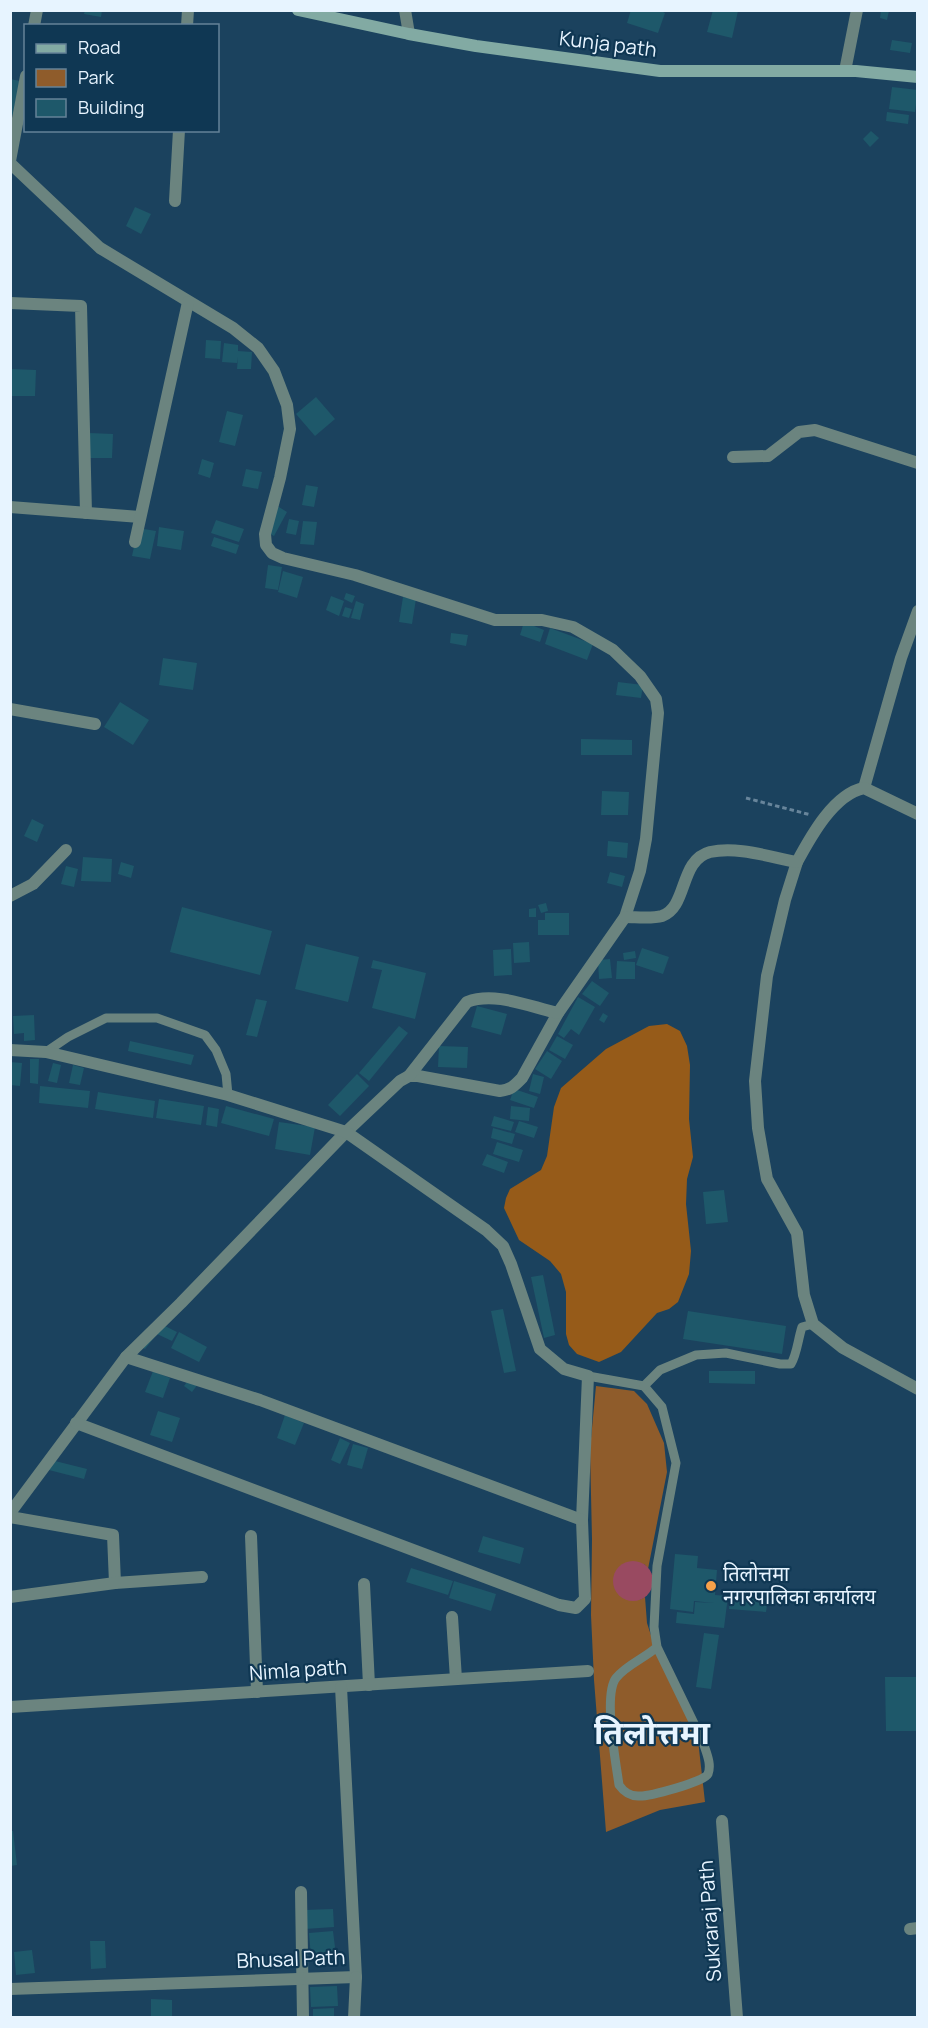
<svg xmlns="http://www.w3.org/2000/svg" width="928" height="2028" viewBox="0 0 928 2028" font-family="Manrope,'Noto Sans Devanagari',sans-serif">
	<style>
		.green { fill: #8f5c2b }
		.forest { fill: #965b19 }
		.water { fill: #994a61 }
		.building { fill: #1e586a }
		.lines { fill: none; stroke-linecap: round; stroke-linejoin: round }
		.path { stroke: #68859b; stroke-width: 3; stroke-dasharray: 4.5 3; stroke-linecap: butt }
		.lane { stroke: #6b847f; stroke-width: 9 }
		.street { stroke: #6b847f; stroke-width: 12 }
		.secondary { stroke: #82aaa3; stroke-width: 12 }
		.poi-dot { fill: #f7a14a; stroke: #0f3753; stroke-width: 2 }
		.labels { text-anchor: middle; stroke-width: 4.5; stroke-linejoin: round; paint-order: stroke }
		.street-label { font-size: 20px; fill: #e7f4ff; stroke: #0f3753 }
		.poi-label { font-size: 20px; fill: #e7f4ff; stroke: #0f3753; text-anchor: start }
		.town-label { font-size: 32px; font-weight: bold; fill: #e7f4ff; stroke: #0f3753 }
	</style>
	<rect width="100%" height="100%" fill="#1b425e"/>
	<polygon class="green" points="596,1386 634,1391 647,1404 664,1443 667,1472 648,1569 644,1564 639,1600 645,1597 647,1623 658,1657 698,1740 705,1802 660,1810 606,1832 594,1680 591,1615 592,1539 590,1449"/>
	<polygon class="forest" points="667,1024 680,1031 687,1046 690,1065 689,1119 693,1157 687,1179 686,1204 691,1251 689,1274 678,1302 669,1309 657,1313 621,1352 599,1362 577,1354 569,1345 566,1334 566,1292 561,1274 550,1261 519,1240 504,1208 506,1198 510,1189 541,1170 547,1156 554,1107 561,1088 606,1049 649,1026"/>
	<circle class="water" cx="633" cy="1581" r="20"/>
	<g class="building">
		<polygon points="85,10 102,10 101,17 84,14"/>
		<polygon points="631,10 659,10 665,13 658,33 627,23"/>
		<polygon points="713,10 738,11 732,38 707,32"/>
		<polygon points="881,10 889,11 887,20 880,18"/>
		<polygon points="892,40 912,43 910,53 890,50"/>
		<polygon points="10,79 20,81 10,126"/>
		<polygon points="892,87 918,90 915,112 889,109"/>
		<polygon points="887,112 909,115 908,124 886,121"/>
		<polygon points="871,131 879,138 870,147 863,139"/>
		<polygon points="135,207 151,214 141,234 126,226"/>
		<polygon points="206,340 221,341 220,359 205,358"/>
		<polygon points="224,343 238,345 238,351 252,352 251,369 237,369 238,357 237,363 222,362"/>
		<polygon points="10,369 36,370 35,396 10,396"/>
		<polygon points="316,397 335,419 315,436 296,414"/>
		<polygon points="227,411 243,415 235,446 219,442"/>
		<polygon points="89,433 113,434 112,458 89,458"/>
		<polygon points="202,459 214,463 210,478 198,474"/>
		<polygon points="246,469 262,472 258,489 242,486"/>
		<polygon points="306,485 318,487 314,507 302,505"/>
		<polygon points="274,504 287,512 274,536 260,529"/>
		<polygon points="289,519 299,521 296,535 286,533"/>
		<polygon points="216,520 244,529 239,542 211,533"/>
		<polygon points="303,521 317,522 314,545 300,544"/>
		<polygon points="159,527 184,531 181,550 157,546"/>
		<polygon points="138,528 156,531 150,559 132,556"/>
		<polygon points="214,537 239,545 236,554 211,546"/>
		<polygon points="268,565 282,567 278,590 265,588"/>
		<polygon points="283,571 303,577 297,598 278,592"/>
		<polygon points="346,593 355,596 352,603 344,599"/>
		<polygon points="331,596 344,601 339,616 326,610"/>
		<polygon points="403,597 416,599 412,624 399,622"/>
		<polygon points="356,601 364,604 360,620 351,618"/>
		<polygon points="345,607 352,609 349,618 342,616"/>
		<polygon points="524,622 544,630 540,642 520,635"/>
		<polygon points="550,628 593,644 587,660 545,644"/>
		<polygon points="451,633 468,635 466,646 450,643"/>
		<polygon points="163,658 197,663 193,690 159,685"/>
		<polygon points="618,682 643,685 641,698 616,695"/>
		<polygon points="120,702 149,720 133,745 104,727"/>
		<polygon points="581,739 632,740 632,755 581,755"/>
		<polygon points="602,791 629,792 628,815 601,815"/>
		<polygon points="32,819 44,825 37,842 24,836"/>
		<polygon points="608,841 628,843 627,858 607,856"/>
		<polygon points="83,857 112,859 111,882 81,881"/>
		<polygon points="121,862 134,866 131,878 118,874"/>
		<polygon points="66,866 78,869 74,887 61,884"/>
		<polygon points="610,872 625,876 622,887 607,883"/>
		<polygon points="546,903 548,911 541,913 538,905"/>
		<polygon points="182,907 272,931 260,975 170,952"/>
		<polygon points="536,908 536,917 529,917 529,909"/>
		<polygon points="545,913 569,913 569,935 538,935 538,920 545,920"/>
		<polygon points="529,942 530,962 514,963 513,943"/>
		<polygon points="306,944 359,957 348,1002 295,989"/>
		<polygon points="642,948 669,957 663,974 636,965"/>
		<polygon points="511,949 512,975 494,976 493,950"/>
		<polygon points="635,951 636,958 624,960 623,953"/>
		<polygon points="610,959 612,978 599,979 598,960"/>
		<polygon points="373,960 426,973 415,1019 372,1008 382,970 371,968"/>
		<polygon points="617,961 635,962 635,979 616,979"/>
		<polygon points="592,981 609,993 600,1006 582,994"/>
		<polygon points="578,997 595,1007 579,1035 571,1029 564,1038 558,1034"/>
		<polygon points="256,999 267,1001 257,1037 246,1035"/>
		<polygon points="477,1006 507,1014 501,1035 471,1027"/>
		<polygon points="603,1013 608,1016 604,1023 599,1020"/>
		<polygon points="34,1015 35,1040 24,1041 24,1033 14,1034 13,1016"/>
		<polygon points="399,1026 408,1033 369,1081 359,1073"/>
		<polygon points="557,1036 573,1045 565,1059 549,1050"/>
		<polygon points="130,1041 194,1055 191,1065 128,1051"/>
		<polygon points="439,1046 468,1047 467,1068 438,1067"/>
		<polygon points="547,1051 562,1061 551,1079 535,1069"/>
		<polygon points="30,1059 39,1059 38,1084 30,1083"/>
		<polygon points="10,1062 22,1063 20,1086 10,1085"/>
		<polygon points="53,1063 61,1065 57,1083 48,1081"/>
		<polygon points="73,1065 84,1068 80,1085 69,1083"/>
		<polygon points="357,1074 369,1086 340,1116 328,1105"/>
		<polygon points="533,1074 544,1077 540,1094 529,1091"/>
		<polygon points="40,1086 90,1091 88,1108 39,1103"/>
		<polygon points="514,1089 538,1097 534,1108 510,1100"/>
		<polygon points="98,1092 155,1101 153,1118 95,1109"/>
		<polygon points="159,1099 204,1106 201,1125 156,1118"/>
		<polygon points="226,1106 274,1119 269,1136 221,1123"/>
		<polygon points="511,1106 530,1108 529,1121 510,1119"/>
		<polygon points="208,1107 219,1109 217,1127 206,1125"/>
		<polygon points="494,1116 514,1122 511,1131 491,1126"/>
		<polygon points="519,1121 538,1127 534,1138 515,1132"/>
		<polygon points="279,1122 315,1127 310,1155 275,1149"/>
		<polygon points="493,1128 515,1134 512,1144 491,1138"/>
		<polygon points="497,1142 523,1150 519,1162 493,1154"/>
		<polygon points="487,1154 508,1162 504,1173 482,1165"/>
		<polygon points="724,1190 728,1222 706,1224 703,1192"/>
		<polygon points="543,1275 555,1335 544,1338 531,1277"/>
		<polygon points="503,1309 516,1371 504,1373 491,1311"/>
		<polygon points="688,1311 786,1326 782,1354 683,1339"/>
		<polygon points="157,1322 177,1332 172,1341 157,1334 145,1349 138,1345"/>
		<polygon points="179,1332 207,1347 199,1362 171,1348"/>
		<polygon points="153,1371 170,1378 163,1398 145,1392"/>
		<polygon points="709,1371 755,1371 755,1384 709,1383"/>
		<polygon points="190,1378 198,1384 192,1392 184,1386"/>
		<polygon points="158,1411 180,1418 172,1442 150,1435"/>
		<polygon points="285,1415 304,1423 295,1445 277,1438"/>
		<polygon points="340,1438 350,1443 340,1464 331,1460"/>
		<polygon points="353,1444 368,1448 362,1469 347,1465"/>
		<polygon points="51,1460 87,1469 84,1479 49,1470"/>
		<polygon points="483,1536 524,1548 520,1564 478,1552"/>
		<polygon points="675,1554 698,1556 697,1568 717,1570 715,1595 728,1596 724,1628 676,1623 677,1612 694,1614 695,1602 714,1603 694,1601 693,1612 670,1609"/>
		<polygon points="411,1568 453,1581 448,1595 406,1582"/>
		<polygon points="454,1581 496,1594 491,1611 449,1598"/>
		<polygon points="730,1596 768,1599 766,1612 729,1609"/>
		<polygon points="704,1633 719,1635 711,1689 696,1687"/>
		<polygon points="885,1677 916,1677 917,1731 886,1731"/>
		<polygon points="10,1831 13,1831 17,1865 10,1866"/>
		<polygon points="333,1909 334,1927 305,1929 304,1910"/>
		<polygon points="333,1931 336,1955 311,1958 309,1933"/>
		<polygon points="90,1941 105,1941 106,1968 91,1969"/>
		<polygon points="32,1950 35,1973 16,1975 14,1952"/>
		<polygon points="337,1986 338,2006 311,2007 310,1987"/>
		<polygon points="151,1999 172,2000 172,2018 151,2018"/>
		<polygon points="334,2008 334,2018 313,2018 313,2009"/>
	</g>
	<g class="lines">
		<polyline class="path" points="746,798 811,815"/>
		<g class="lane">
			<polyline points="46,1052 68,1037 106,1018 157,1018 205,1035 216,1050 226,1074 228,1095"/>
			<path d="M588 1376 644 1386 662 1407 676 1463 657 1566 654 1627 657 1647 703 1742C706 1752 712 1764 708 1774 704 1782 648 1797 638 1796 629 1796 624 1792 619 1785 616 1763 603 1695 616 1678 626 1665 645 1658 657 1647"/>
			<path d="M644 1386 660 1370 696 1355 726 1353 780 1364H791C797 1354 798 1339 802 1327L813 1324"/>
		</g>
		<g class="street">
			<polyline points="405,10 409,34"/>
			<polyline points="34,26 37,10"/>
			<polyline points="187,26 188,10"/>
			<polyline points="845,71 857,10"/>
			<polyline points="10,161 26,76"/>
			<path d="M10 163 100 248 233 328 258 348 274 371 287 405 290 429 280 478 265 534 266 545 272 553 283 558 355 575 495 620H542L573 627 613 650 640 676 656 699 658 713 646 839 640 871 625 917 558 1013 522 1078C515 1085 511 1090 500 1091L418 1076H409L400 1081 346 1132 181 1303 126 1357 10 1513"/>
			<polyline points="175,201 179,130"/>
			<polyline points="10,303 81,306 86,513"/>
			<polyline points="733,457 768,456 799,432 815,430 918,463"/>
			<polyline points="10,507 140,517"/>
			<polyline points="135,542 188,302"/>
			<polyline points="10,709 95,724"/>
			<polyline points="864,788 901,658 918,611"/>
			<polyline points="797,862 785,900 767,976 755,1081 758,1128 767,1179 797,1233 804,1295 813,1324 843,1348 918,1389"/>
			<polyline points="10,896 33,884 66,850"/>
			<path d="M625 917C636 917 652 919 662 916 688 907 679 860 710 852 738 846 769 857 797 862 811 836 834 794 864 788L918 814"/>
			<polyline points="10,1050 46,1052 228,1095 346,1132 486,1230 503,1246 511,1264 540,1349 564,1369 588,1376 582,1520 585,1599 576,1608 559,1605 76,1423"/>
			<path d="M409 1076 467 1002C495 991 530 1007 558 1013"/>
			<polyline points="126,1357 260,1400 582,1520"/>
			<polyline points="10,1517 113,1535 115,1583"/>
			<polyline points="251,1536 257,1692"/>
			<polyline points="364,1584 369,1685"/>
			<polyline points="10,1597 115,1583 202,1577"/>
			<polyline points="452,1617 456,1679"/>
			<polyline points="10,1707 588,1671"/>
			<polyline points="722,1821 737,2018"/>
			<polyline points="301,1892 303,2018"/>
			<polyline points="910,1929 918,1928"/>
			<polyline points="10,1989 356,1977 341,1687"/>
			<polyline points="354,2018 356,1977"/>
		</g>
		<polyline class="secondary" points="298,10 409,34 476,46 660,71 856,71 918,77"/>
	</g>
	<circle class="poi-dot" cx="711" cy="1586" r="6"/>
	<g class="labels">
		<g class="street-label">
			<text transform="translate(608 44) rotate(7)" y="7">Kunja path</text>
			<text transform="translate(298 1670) rotate(-4)" y="7">Nimla path</text>
			<text transform="translate(710 1921) rotate(-94)" y="7">Sukraraj Path</text>
			<text transform="translate(291 1959) rotate(-2)" y="7">Bhusal Path</text>
		</g>
		<g class="poi-label">
			<text x="723" y="1581">तिलोत्तमा<tspan x="723" dy="23">नगरपालिका कार्यालय</tspan></text>
		</g>
		<g class="town-label">
			<text x="652" y="1744">तिलोत्तमा</text>
		</g>
	</g>
	<rect width="928" height="2028" fill="none" stroke="#e7f4ff" stroke-width="24"/>
	<rect x="24" y="24" width="195" height="108" fill="#0f3753" stroke="#658398" stroke-width="1.5"/>
	<rect x="36" y="44" width="30" height="9" fill="#82aaa3" stroke="#658398" stroke-width="1.5"/>
	<text x="78" y="54" font-size="18" fill="#e7f4ff">Road</text>
	<rect x="36" y="69" width="30" height="18" fill="#8f5c2b" stroke="#658398" stroke-width="1.5"/>
	<text x="78" y="84" font-size="18" fill="#e7f4ff">Park</text>
	<rect x="36" y="99" width="30" height="18" fill="#1e586a" stroke="#658398" stroke-width="1.5"/>
	<text x="78" y="114" font-size="18" fill="#e7f4ff">Building</text>
</svg>
